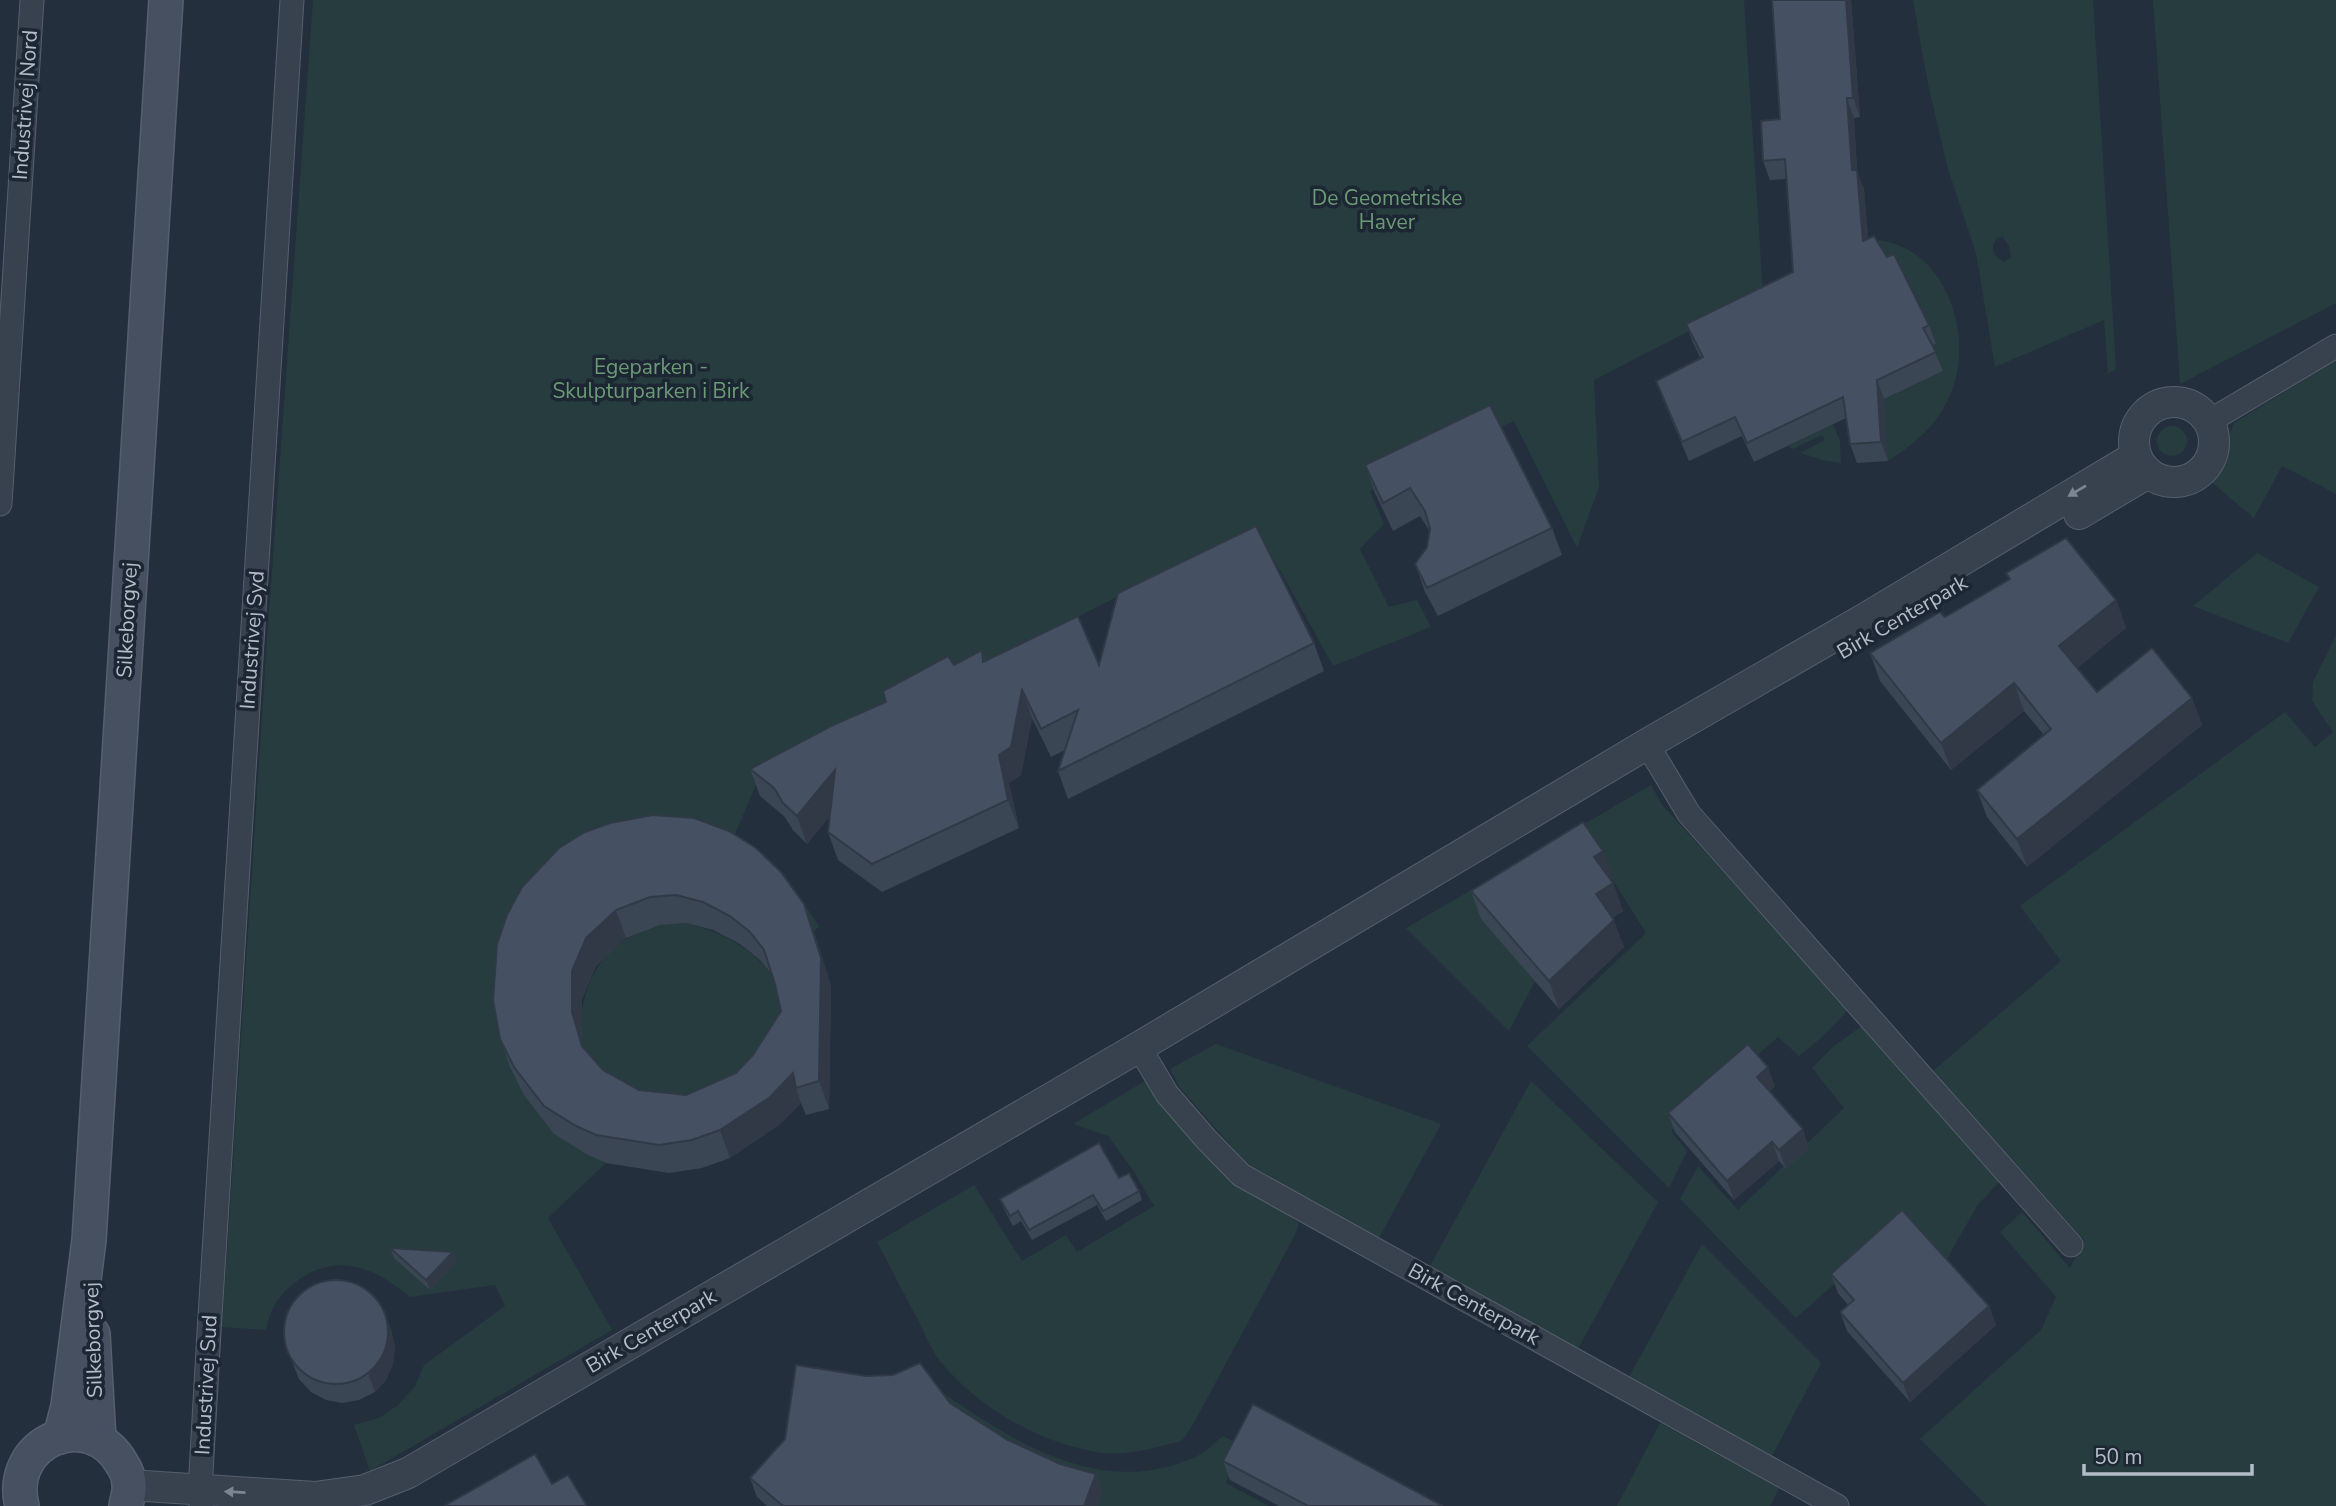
<svg xmlns="http://www.w3.org/2000/svg" width="2336" height="1506" viewBox="0 0 2336 1506" font-family="'Nunito Sans',sans-serif">
	<style>
		.green { fill: #263c3f; fill-rule: evenodd }
		.lines { fill: none; stroke-linecap: round; stroke-linejoin: round }
		.minor-casing { stroke: #565f6c; stroke-width: 25 }
		.tertiary-casing { stroke: #565f6c; stroke-width: 32 }
		.secondary-casing { stroke: #565f6c; stroke-width: 36 }
		.minor { stroke: #38414e; stroke-width: 23 }
		.tertiary { stroke: #38414e; stroke-width: 30 }
		.secondary { stroke: #465061; stroke-width: 33 }
		.wall { fill: #3b4654; fill-rule: evenodd }
		.shaded-wall { fill: #303945 }
		.building { fill: #455162; stroke: #303945; stroke-width: 2; fill-rule: evenodd }
		.oneway { fill: #7c8592 }
		.labels { text-anchor: middle; stroke-width: 7; stroke-linejoin: round; paint-order: stroke }
		.street-label { font-size: 21px; fill: #b4bcc9; stroke: #1d2633 }
		.park-label { font-size: 21px; fill: #6b9a76; stroke: #1d2633 }
	</style>
	<rect width="100%" height="100%" fill="#242f3e"/>
	<g class="green">
		<path d="M313 0H1744L1763 293 1594 380 1599 487 1577 548 1514 421 1370 491 1384 524 1360 549 1389 607 1417 600 1431 627 1333 666 1256 527 759 777 731 844 784 874 819 926 814 932 595 860 554 1134 586 1154 606 1163 548 1218 612 1330 370 1471 354 1425 379 1418 398 1405 415 1386 424 1365 505 1306 495 1285 410 1297C375 1268 338 1251 297 1281 289 1287 280 1295 275 1305 270 1312 268 1322 266 1330L222 1327 267 641Z"/>
		<path d="M1913 0H2093L2116 369 2108 374 2104 320 1995 367 1976 253 1948 169 1928 84ZM2003 237 2009 246 2011 258 2003 262 1994 254 1993 245 1997 238Z"/>
		<polygon points="2153,0 2336,0 2336,303 2180,384"/>
		<path d="M1868 240C1943 238 1977 335 1950 395 1937 426 1915 443 1888 461L1884 399 1943 371Z"/>
		<polygon points="2336,360 2336,494 2282,466 2254,518 2210,481 2234,423"/>
		<polygon points="1833,424 1840,441 1841,463 1822,460 1800,453 1825,440 1822,435 1793,449 1788,446"/>
		<circle cx="2172" cy="441" r="15"/>
		<polygon points="2257,553 2319,587 2288,643 2193,606"/>
		<polygon points="2336,635 2336,1506 1987,1506 1920,1439 2041,1330 2056,1297 2000,1232 2022,1212 2070,1268 2084,1240 1933,1071 2061,961 2020,906 2285,712 2315,747 2333,732 2312,701 2313,682"/>
		<polygon points="1651,785 1662,805 1849,1009 1823,1036 1799,1056 1778,1037 1671,1131 1687,1151 1669,1188 1527,1046 1646,933 1594,850 1535,981 1509,1031 1406,928"/>
		<path d="M686 923C732 935 777 960 785 1011 787 1025 780 1045 778 1059L696 1123 592 1074C589 1063 583 1050 582 1038 577 984 605 938 660 925 668 923 678 923 686 923Z"/>
		<polygon points="1862,1026 1999,1182 1977,1206 1947,1259 1908,1219 1796,1318 1680,1199 1698,1166 1738,1210 1844,1108 1812,1068 1834,1046"/>
		<polygon points="1216,1044 1441,1124 1379,1238 1247,1164 1180,1088 1170,1069"/>
		<path d="M1145 1081 1191 1140 1226 1174 1299 1223 1295 1235 1195 1421 1182 1441C1157 1447 1129 1456 1103 1453 1042 1445 978 1408 939 1360 931 1349 925 1334 919 1322 905 1295 891 1269 877 1242L974 1185 1022 1261 1066 1235 1077 1252 1154 1206 1133 1170 1108 1136 1073 1124Z"/>
		<polygon points="1531,1081 1658,1202 1578,1349 1430,1266"/>
		<polygon points="1702,1244 1821,1363 1771,1458 1629,1377"/>
		<path d="M927 1382C1004 1435 1095 1501 1193 1458 1204 1454 1214 1443 1223 1436L1243 1446 1226 1483 1269 1506H1098L1103 1493 957 1422Z"/>
		<polygon points="1660,1423 1779,1488 1770,1506 1617,1506"/>
	</g>
	<g class="lines">
		<g class="minor-casing">
			<g id="minor">
				<polyline points="2208,422 2336,346"/>
				<polyline points="0,504 32,0"/>
				<polyline points="1647,744 1689,814 2071,1245"/>
				<polyline points="1139,1047 1167,1094 1206,1139 1241,1175 1837,1506"/>
				<polyline points="201,1506 200,1490 209,1332 292,0"/>
			</g>
		</g>
		<g class="tertiary-casing">
			<g id="tertiary">
				<circle cx="2174" cy="442" r="40"/>
				<polyline points="2079,514 2148,473"/>
				<polyline points="129,1485 315,1497 365,1490 408,1473 1139,1047 1647,744 1864,619 2136,456"/>
			</g>
		</g>
		<g class="secondary-casing">
			<g id="secondary">
				<polyline points="93,1334 99,1440"/>
				<polyline points="60,1437 68,1406 89,1240 166,0"/>
				<path d="M22 1506C6 1441 89 1406 122 1464 126 1470 129 1477 129 1485 130 1491 127 1499 126 1506"/>
			</g>
		</g>
		<use href="#minor" class="minor"/>
		<use href="#tertiary" class="tertiary"/>
		<use href="#secondary" class="secondary"/>
	</g>
	<g class="wall">
		<polygon points="1772,0 1851,0 1860,117 1854,118 1857,172 1864,189 1868,238 1887,257 1929,325 1936,344 1932,345 1943,371 1884,399 1888,461 1857,463 1850,444 1846,418 1754,462 1742,436 1689,461 1663,400 1656,381 1701,359 1693,343 1686,324 1793,272 1787,179 1770,180 1763,161 1780,119"/>
		<polygon points="1365,465 1552,528 1562,555 1438,616 1425,592 1415,564 1427,547 1429,530 1420,516 1393,531 1375,493"/>
		<polygon points="2006,573 2116,600 2126,628 2077,668 2097,692 2192,698 2202,725 2027,867 1987,817 1977,790 2044,735 2024,711 1951,770 1880,681 1870,653 1945,617 2009,579"/>
		<polygon points="1314,643 1324,671 1068,799 1058,771 1065,750 1051,757 1032,718 1021,775 1009,783 1019,828 882,892 838,860 828,832 830,816 807,844 793,830 784,816 760,796 750,769 886,702 982,650 985,661 1099,665"/>
		<path d="M559 848 814 932 831 986 829 1109 806 1115 801 1103 779 1125 730 1158 702 1168 669 1173 606 1163 586 1154 554 1134 524 1095 510 1067 500 1039ZM686 923 713 930 740 944 760 960 773 976 781 1011 753 1055 736 1073 686 1095 639 1090 603 1070 584 1049 582 1040V999L596 966 626 938 660 925Z"/>
		<polygon points="1613,878 1610,880 1613,883 1623,911 1612,918 1624,947 1559,1009 1481,919 1471,891"/>
		<polygon points="1775,1086 1770,1091 1809,1148 1786,1169 1779,1161 1734,1200 1675,1132 1668,1113"/>
		<polygon points="1119,1178 1139,1191 1142,1200 1106,1221 1097,1205 1032,1240 1021,1221 1013,1226 1004,1209 1000,1199"/>
		<polygon points="390,1248 457,1261 430,1290 394,1258"/>
		<polygon points="1831,1274 1989,1306 1996,1325 1910,1402 1847,1331 1840,1312 1848,1305 1838,1293"/>
		<polygon points="384,1311 391,1330 395,1347 393,1364 386,1380 375,1392 359,1400 342,1403 326,1400 311,1392 299,1379 285,1344"/>
		<polygon points="950,1403 1008,1440 1060,1464 1096,1474 1103,1493 1098,1506 767,1506 757,1497 750,1478"/>
		<polygon points="1223,1461 1443,1506 1279,1506 1230,1480"/>
	</g>
	<g class="shaded-wall">
		<polygon points="1846,0 1851,0 1860,117 1853,98"/>
		<polygon points="1847,98 1854,118 1857,172 1864,189 1870,260 1863,241 1852,170"/>
		<polygon points="1877,380 1884,399 1888,461 1881,442"/>
		<polygon points="2116,600 2126,628 2069,674 2059,646"/>
		<polygon points="2014,683 2024,711 1951,770 1941,743"/>
		<polygon points="1022,690 1032,718 1021,775 1009,783 1019,828 1008,800 999,755"/>
		<polygon points="2192,698 2202,725 2027,867 2017,839"/>
		<polygon points="835,770 845,797 807,844 797,816"/>
		<polygon points="1603,851 1613,878 1604,885 1594,857"/>
		<polygon points="1613,883 1623,911 1606,922 1596,894"/>
		<polygon points="804,904 814,932 831,986 829,1109 819,1081"/>
		<polygon points="616,910 626,938 596,966 582,999 582,1040 592,1074 572,1012 572,971 586,938"/>
		<polygon points="1614,920 1624,947 1559,1009 1549,981"/>
		<polygon points="1768,1067 1775,1086 1764,1096 1757,1077"/>
		<polygon points="793,1073 796,1088 801,1103 779,1125 730,1158 720,1130"/>
		<polygon points="1803,1129 1809,1148 1786,1169 1779,1150"/>
		<polygon points="1772,1142 1779,1161 1734,1200 1727,1181"/>
		<polygon points="453,1252 457,1261 430,1290 426,1280"/>
		<polygon points="1989,1306 1996,1325 1910,1402 1903,1383"/>
		<polygon points="384,1311 391,1330 395,1347 393,1364 386,1380 375,1392 368,1373"/>
		<polygon points="1096,1474 1103,1493 1098,1506 1084,1506"/>
	</g>
	<g class="building">
		<polygon points="1772,0 1846,0 1853,98 1847,98 1852,170 1857,170 1863,241 1874,236 1887,257 1894,254 1929,325 1923,328 1936,352 1877,380 1881,442 1850,444 1843,397 1747,443 1735,417 1682,442 1656,381 1703,357 1686,324 1793,272 1785,159 1763,161 1761,121 1780,119"/>
		<polygon points="1490,405 1552,528 1427,588 1415,564 1427,547 1430,529 1425,511 1410,488 1383,503 1365,465"/>
		<polygon points="1256,526 1314,643 1058,771 1078,710 1041,729 1022,690 1011,747 999,755 1008,800 872,864 828,832 835,770 797,816 783,803 774,788 750,769 833,725 886,702 883,691 948,656 954,665 982,650 983,662 1078,616 1099,665 1118,593"/>
		<polygon points="2066,538 2116,600 2059,646 2097,692 2152,648 2192,698 2017,839 1977,790 2051,729 2014,683 1941,743 1870,653 1940,612 1945,617 2010,579 2006,573"/>
		<path d="M653 815 694 818 729 831 756 848 781 872 804 904 821 958 819 1081 796 1088 793 1073 769 1098 720 1130 692 1140 659 1145 596 1135 576 1126 544 1106 514 1067 500 1039 493 1000 497 944 507 915 522 887 559 848 585 832 610 823ZM676 895 703 902 730 916 750 932 764 950 775 984 781 1011 753 1055 736 1073 686 1095 639 1090 603 1070 582 1046 572 1012V971L586 938 616 910 650 897Z"/>
		<polygon points="1583,822 1603,851 1594,857 1613,883 1596,894 1614,920 1549,981 1471,891"/>
		<polygon points="1748,1044 1768,1067 1757,1077 1803,1129 1779,1150 1772,1142 1727,1181 1668,1113"/>
		<polygon points="1099,1143 1119,1178 1129,1173 1139,1191 1103,1211 1093,1195 1029,1230 1018,1211 1010,1216 1000,1199"/>
		<polygon points="1902,1210 1989,1306 1903,1383 1840,1312 1854,1300 1831,1274"/>
		<polygon points="390,1248 453,1252 426,1280"/>
		<circle cx="336" cy="1332" r="52"/>
		<polygon points="920,1363 950,1403 1008,1440 1060,1464 1096,1474 1084,1506 783,1506 750,1478 785,1439 796,1365 866,1376 893,1375"/>
		<polygon points="1253,1404 1443,1506 1308,1506 1223,1461"/>
		<polygon points="535,1454 552,1484 568,1475 587,1506 444,1506"/>
	</g>
	<defs><path id="oneway-solid" d="M-6-.8H1V-3.2L6.5 0L1 3.2V.8H-6Z" transform="scale(1.75)"/></defs>
	<g class="oneway">
		<use href="#oneway-solid" transform="translate(2077 491) rotate(149)"/>
		<use href="#oneway-solid" transform="translate(235 1492) rotate(-177)"/>
	</g>
	<g class="labels">
		<g class="street-label">
			<text transform="translate(25 105) rotate(-86)" y="7">Industrivej Nord</text>
			<text transform="translate(1902 617) rotate(-30)" y="7">Birk Centerpark</text>
			<text transform="translate(127 620) rotate(-87)" y="7">Silkeborgvej</text>
			<text transform="translate(252 640) rotate(-86)" y="7">Industrivej Syd</text>
			<text transform="translate(1474 1304) rotate(29)" y="7">Birk Centerpark</text>
			<text transform="translate(651 1331) rotate(-30)" y="7">Birk Centerpark</text>
			<text transform="translate(93 1340) rotate(-92)" y="7">Silkeborgvej</text>
			<text transform="translate(206 1385) rotate(-87)" y="7">Industrivej Sud</text>
		</g>
		<g class="park-label">
			<text x="1387" y="205">De Geometriske<tspan x="1387" dy="24">Haver</tspan></text>
			<text x="651" y="374">Egeparken -<tspan x="651" dy="24">Skulpturparken i Birk</tspan></text>
		</g>
	</g>
	<path d="M2084 1464v10h168v-10" fill="none" stroke="#b4bcc9" stroke-width="3.5"/>
	<text x="2094" y="1464" font-size="21" fill="#b4bcc9" stroke="#1d2633" stroke-width="5" paint-order="stroke">50 m</text>
</svg>
